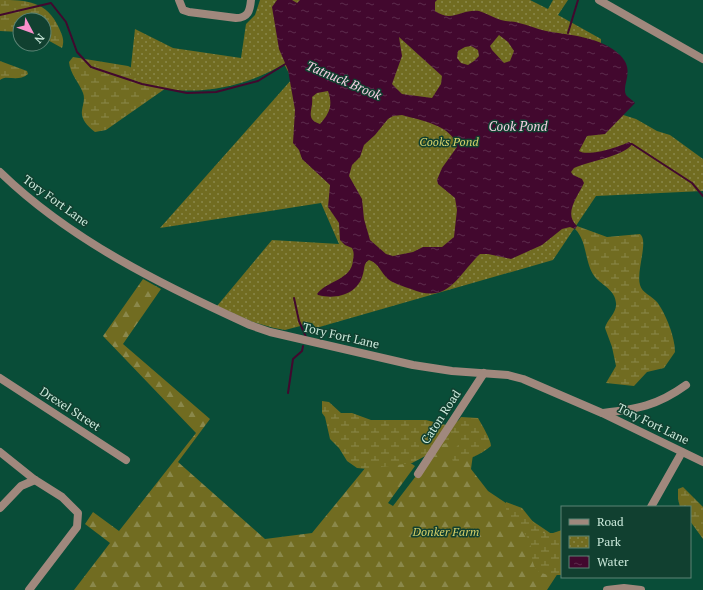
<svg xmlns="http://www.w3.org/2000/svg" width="703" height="590" viewBox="0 0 703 590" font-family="'PT Serif',serif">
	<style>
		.forest { fill: url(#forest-firs) }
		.wetland { fill: url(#wetland-marsh) }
		.park { fill: url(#park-dots) }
		.water { fill: url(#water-ripples); fill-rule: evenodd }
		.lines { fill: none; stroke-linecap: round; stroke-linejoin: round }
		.stream { stroke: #42082e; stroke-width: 2 }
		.minor { stroke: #a0887d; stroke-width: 8 }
		.labels { text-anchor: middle; stroke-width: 3; stroke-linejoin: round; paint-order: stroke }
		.park-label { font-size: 12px; font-style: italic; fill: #d6d069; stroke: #114030 }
		.street-label { font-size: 12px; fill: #cceadc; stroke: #114030 }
		.water-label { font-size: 13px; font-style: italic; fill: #f6cfe3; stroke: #114030 }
	</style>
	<defs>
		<pattern id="forest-firs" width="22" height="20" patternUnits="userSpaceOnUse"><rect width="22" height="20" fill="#716c21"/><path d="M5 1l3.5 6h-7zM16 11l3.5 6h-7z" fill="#8a884b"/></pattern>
		<pattern id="wetland-marsh" width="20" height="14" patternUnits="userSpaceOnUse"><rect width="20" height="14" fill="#716c21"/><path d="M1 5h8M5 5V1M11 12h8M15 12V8" fill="none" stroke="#8a884b"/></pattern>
		<pattern id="park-dots" width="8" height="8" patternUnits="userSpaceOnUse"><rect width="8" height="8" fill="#716c21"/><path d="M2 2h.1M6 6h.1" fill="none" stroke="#8a884b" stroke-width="1.8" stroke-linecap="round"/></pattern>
		<pattern id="water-ripples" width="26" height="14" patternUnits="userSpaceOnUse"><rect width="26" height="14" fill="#42082e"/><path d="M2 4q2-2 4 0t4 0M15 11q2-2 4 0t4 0" fill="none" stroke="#5c2c4c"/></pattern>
	</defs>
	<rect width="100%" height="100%" fill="#094d38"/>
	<polygon class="forest" points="143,279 161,289 123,344 210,419 178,462 265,539 312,533 384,445 415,466 388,503 393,506 461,417 478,418 471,469 488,491 562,541 562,567 547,590 74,590 110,543 85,524 93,512 119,531 196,433 103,336"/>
	<g class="wetland">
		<path d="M0 0C27 0 47 1 59 28 62 35 65 40 62 48L44 38V20H20V32L0 31Z"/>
		<path d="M73 57 128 66 169 86 106 130 95 132C90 128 83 122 82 115 81 108 86 100 83 93 79 82 70 74 69 62Z"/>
		<path d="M0 61 27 71 28 74C17 83 7 74 0 80Z"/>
		<path d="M577 226 607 237 640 234C649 241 636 270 640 285 642 293 652 296 657 302 666 314 675 337 675 352L664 368 647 372 634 386 606 383 616 366 612 347 605 328C607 319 617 313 616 303 615 290 603 286 595 277 584 263 588 242 575 229Z"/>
		<path d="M322 401 329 402 341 413H352L371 420H426L446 425 465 419 478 418C482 425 491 440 491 446 480 455 467 461 453 462L451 454 458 445V443L454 441 443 444 433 452 412 463 367 469 357 468 347 461 339 448 330 439 325 417 322 413Z"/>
		<polygon points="683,487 703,507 703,539 690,521 690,507 680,507 678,499 678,489"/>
		<path d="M506 502 522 508 542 533H553L562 530V575C554 575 545 576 538 571 529 563 534 547 527 537 519 523 504 522 506 502Z"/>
	</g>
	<path class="park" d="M260 0H530L548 9 553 0H568L558 15 601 39V75L620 114 636 119 657 131 670 135 703 159V191L596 196 553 260 316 328 312 323 285 330 274 328 253 322 217 306 272 240 339 244 321 203 160 228 292 79 284 64C249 85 202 96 161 88 150 85 141 77 130 75L135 29 173 48 241 58 246 24 255 15Z"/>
	<path class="water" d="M277 0H292L297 3 300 0H437L435 2V11C452 23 461 9 479 11 486 13 494 18 501 20 507 22 514 21 519 23 528 25 537 29 546 31 569 35 602 37 620 55 636 71 621 84 626 95 628 98 633 100 635 103L605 134 587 136 579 151C588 157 619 147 629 142L632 144C625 156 589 161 574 168L571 172 573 175 582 179 584 183C578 196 563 214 577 226L575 229 570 227 562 229 542 245 511 259 488 254H480C457 276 448 305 411 289 403 286 394 284 388 279 381 273 379 263 369 260 363 264 365 268 363 274 358 294 337 300 318 295L317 294C326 281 352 280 353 260 354 255 354 252 352 248L345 245 340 240 339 223 328 207 330 185 302 159 299 150 293 143 295 110 288 70 279 49 272 7ZM499 35 508 42 514 51 510 61 504 63 492 50 490 46ZM399 37 442 76 441 84 432 98 402 94 392 84 402 56ZM471 46 478 50 479 56 474 61 468 65 461 63 457 58 458 51 465 47ZM328 91C333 105 330 113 320 124 304 119 314 109 312 97L317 93ZM402 115C419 120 453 125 457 147L442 168 437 180 438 184 455 198 457 210 454 237 442 247H423L413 252 393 256 386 254 370 240 364 219 362 199 349 176 352 165 360 157 364 145 375 135 388 119 393 116Z"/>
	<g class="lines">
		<g class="stream">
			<polyline points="0,15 51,3 66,22 77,52 91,67 142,84 187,93 216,92 258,81 287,63"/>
			<polyline points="568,33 578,0"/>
			<polyline points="630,144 632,144 692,183 703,196"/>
			<polyline points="294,298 299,321 306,337"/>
			<polyline points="288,393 293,359 302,351 303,346"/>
		</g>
		<g class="minor">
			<path d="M179 0 183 10 189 12 236 18C248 18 250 11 251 0"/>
			<polyline points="599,0 703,59"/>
			<path d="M0 172C70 240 162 285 250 325L270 332 413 365 452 371 508 375 523 379 602 413 703 462"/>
			<polyline points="0,378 126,460"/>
			<path d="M603 413C637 409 657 406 686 385"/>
			<polyline points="0,452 35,480 62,497 78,513 77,527 29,590"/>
			<polyline points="418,474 484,373"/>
			<polyline points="651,507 682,452"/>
			<polyline points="0,508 21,486 35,480"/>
			<polyline points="607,590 624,588 641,590"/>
		</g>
	</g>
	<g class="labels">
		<g class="park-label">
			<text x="449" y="146">Cooks Pond</text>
			<text x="446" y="536">Donker Farm</text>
		</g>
		<g class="street-label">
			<text transform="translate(56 201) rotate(36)" y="4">Tory Fort Lane</text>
			<text transform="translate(341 336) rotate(13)" y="4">Tory Fort Lane</text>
			<text transform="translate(70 409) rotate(33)" y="4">Drexel Street</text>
			<text transform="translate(441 417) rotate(-57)" y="4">Caton Road</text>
			<text transform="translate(653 424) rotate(26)" y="4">Tory Fort Lane</text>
		</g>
		<g class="water-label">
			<text transform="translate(344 80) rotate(23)" y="5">Tatnuck Brook</text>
			<text x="518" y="131">Cook Pond</text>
		</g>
	</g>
	<rect x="561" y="506" width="130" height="72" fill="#114030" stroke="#5c8475"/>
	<rect x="569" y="519" width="20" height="6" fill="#a0887d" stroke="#5c8475"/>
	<text x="597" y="526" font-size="12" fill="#cceadc">Road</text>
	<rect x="569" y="536" width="20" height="12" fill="url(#park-dots)" stroke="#5c8475"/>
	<text x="597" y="546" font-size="12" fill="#cceadc">Park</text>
	<rect x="569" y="556" width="20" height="12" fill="url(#water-ripples)" stroke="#5c8475"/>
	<text x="597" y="566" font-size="12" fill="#cceadc">Water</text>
	<g transform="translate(32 32) rotate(131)"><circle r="19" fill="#114030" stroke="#5c8475"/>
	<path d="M0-3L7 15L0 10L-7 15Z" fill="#f890cb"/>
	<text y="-6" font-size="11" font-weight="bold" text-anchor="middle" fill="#cceadc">N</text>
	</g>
</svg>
